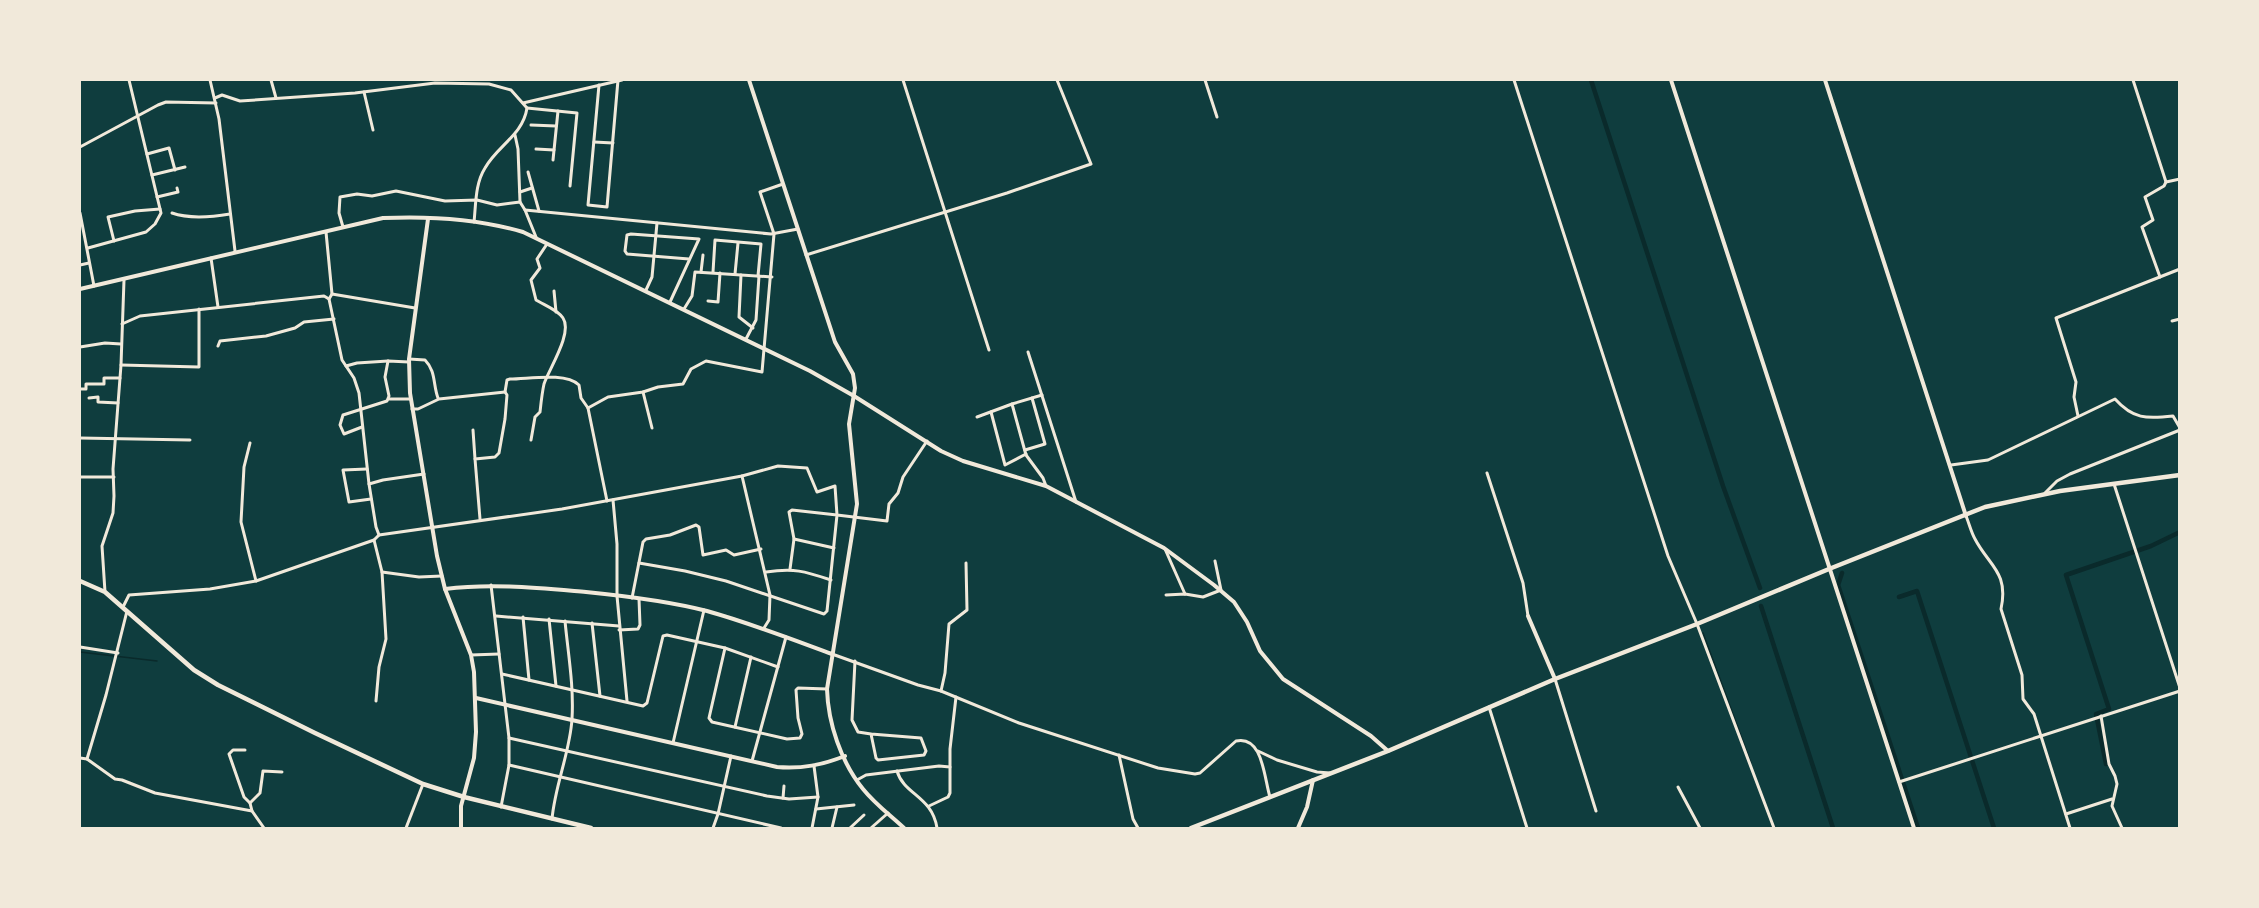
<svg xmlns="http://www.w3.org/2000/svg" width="2259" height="908" viewBox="0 0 2259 908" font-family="Ubuntu,sans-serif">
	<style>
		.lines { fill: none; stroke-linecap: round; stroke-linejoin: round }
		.stream { stroke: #0a2a2b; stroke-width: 1.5 }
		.canal { stroke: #0a2a2b; stroke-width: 4.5 }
		.minor { stroke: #f1e9da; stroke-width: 3 }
		.tertiary { stroke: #f1e9da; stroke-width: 4 }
		.secondary { stroke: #f1e9da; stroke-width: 4 }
		.trunk { stroke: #f1e9da; stroke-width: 4.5 }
	</style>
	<rect width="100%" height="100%" fill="#0f3d3e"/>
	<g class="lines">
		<g class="stream">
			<polyline points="1703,633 1751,763"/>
			<polyline points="80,652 157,661"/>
		</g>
		<g class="canal">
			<polyline points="1591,80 1723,486 1760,588"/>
			<polyline points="1842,573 1838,585 1918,828"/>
			<polyline points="1899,597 1917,591 1994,828"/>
			<polyline points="1761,606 1833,828"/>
			<polyline points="2106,764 2096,714 2109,709 2066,575 2151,546 2180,532"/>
		</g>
		<g class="minor">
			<polyline points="210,80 219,119 235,251"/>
			<polyline points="271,80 276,98"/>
			<polyline points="903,80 989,350"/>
			<polyline points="1205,80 1217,117"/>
			<polyline points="1514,80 1668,556 1697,624 1774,828"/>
			<polyline points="2133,80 2166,182"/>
			<polyline points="599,85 588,205 607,207 618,80"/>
			<polyline points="364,92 373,130"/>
			<path d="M215 98 222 95 240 101 355 93 435 83 489 84 511 90 527 108C523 135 497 146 485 168 475 184 476 204 474 222"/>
			<polyline points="523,103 622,80"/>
			<polyline points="527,108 577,113 570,186"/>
			<polyline points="531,125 556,126"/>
			<polyline points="515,135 518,149 520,202"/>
			<polyline points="594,142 613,143"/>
			<polyline points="80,147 158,105 166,102 216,103"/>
			<polyline points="536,149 554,150"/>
			<polyline points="147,154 169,148 175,170"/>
			<polyline points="553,160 558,111"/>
			<polyline points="528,172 539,211"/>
			<polyline points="152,175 185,167"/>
			<polyline points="520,192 532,188"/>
			<polyline points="157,197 178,192 177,188"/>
			<polyline points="80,213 94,286"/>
			<path d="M172 213C189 219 212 217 230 214"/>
			<polyline points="343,227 339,213 340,197 357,194 372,196 396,191 445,201 477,200 497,205 520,202 525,210"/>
			<polyline points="326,232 332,294 329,299 342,360 354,378 359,393 369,484 376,527 379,535"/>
			<polyline points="536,237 525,210 771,234 798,229"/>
			<polyline points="114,241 108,217 135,211 160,209"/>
			<polyline points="88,248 146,232 155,224 161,213 129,80"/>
			<polyline points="806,255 1007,193 1091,164 1057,80"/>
			<polyline points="211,258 218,307"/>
			<polyline points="80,265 89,263"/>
			<polyline points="701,272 703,255"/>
			<polyline points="713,272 715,240 761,244 758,276"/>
			<polyline points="735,274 738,243"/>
			<polyline points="741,275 739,317 753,328"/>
			<polyline points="2160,277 2142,227 2153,220 2145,197 2164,186 2166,182 2180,179"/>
			<polyline points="646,290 652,277 657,223"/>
			<polyline points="554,291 556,312"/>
			<polyline points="332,294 415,308"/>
			<polyline points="708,301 718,302 720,273"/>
			<polyline points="670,302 699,239 631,234 627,235 625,251 627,254 689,259"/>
			<polyline points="684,309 692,296 695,272 772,277"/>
			<polyline points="2172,321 2180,319"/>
			<polyline points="122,324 140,316 324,296 329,299"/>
			<polyline points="746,339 756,320 759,276"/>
			<polyline points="218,346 220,341 266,336 295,328 304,322 334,319"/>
			<polyline points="80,347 105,343 121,344"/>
			<polyline points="1028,352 1076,502"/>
			<path d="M409 359 425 360C436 371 433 385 438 398"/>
			<polyline points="121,365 199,367 199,309"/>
			<polyline points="346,366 357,363 388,361"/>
			<polyline points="80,389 86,389 86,384 104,384 104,378 120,378"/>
			<polyline points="643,392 652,428"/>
			<polyline points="1042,395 1012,404 1026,455 1043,478 1046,486"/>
			<polyline points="89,398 98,397 98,402 118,403"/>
			<polyline points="389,399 410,399"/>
			<polyline points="588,408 608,397 643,392 658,387 683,384 691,369 706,361 762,372 774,234 760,192 783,184"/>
			<polyline points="412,409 418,409 439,399 505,392"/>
			<polyline points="991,412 1005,465 1026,454"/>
			<polyline points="2078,416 2074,397 2076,382 2056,318 2180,269"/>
			<polyline points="977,417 1012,404"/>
			<polyline points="362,427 344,434 340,425 343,415 387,401 389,396 385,377 388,361 409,362"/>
			<polyline points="473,430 475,459"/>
			<polyline points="80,438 190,440"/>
			<path d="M531 440 535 417 540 412C541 403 542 393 544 384 549 369 573 333 563 318 558 310 544 305 536 300L531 280 540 268 537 259 547 244"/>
			<polyline points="250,443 244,467 241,522 256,581"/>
			<polyline points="1025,450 1045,444 1032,398"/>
			<path d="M1951 465 1988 460 2115 399C2133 419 2146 419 2173 416L2180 428"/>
			<polyline points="367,469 343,470 349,502 371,499"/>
			<polyline points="1487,473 1523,583 1528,616"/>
			<polyline points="80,477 114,477"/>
			<polyline points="369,484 383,480 424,474"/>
			<polyline points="2114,484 2180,688"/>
			<polyline points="2045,493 2057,481 2070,474 2180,430"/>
			<polyline points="613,500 617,544 617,596 627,701"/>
			<path d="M1966 516C1969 523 1971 532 1975 539 1989 566 2009 572 2001 609L2022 675 2023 699 2034 714 2070 828"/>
			<path d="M480 519 475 459 495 457 499 453 505 419 507 395 505 392 507 380 510 379C529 379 565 372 579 385L581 398 588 408 607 501"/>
			<polyline points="794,539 834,548"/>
			<polyline points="374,540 382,572 386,639 379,667 376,701"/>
			<polyline points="1165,549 1185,594"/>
			<polyline points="639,563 685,571 726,581 824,614 827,611 837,515 792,510 789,512 794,539 790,569"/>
			<polyline points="382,572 419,577 442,576"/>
			<path d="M766 572C794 568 804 571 831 580"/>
			<polyline points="491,585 509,738 509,765 501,807"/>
			<polyline points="105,592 102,546 113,513 114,496 113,469 121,365 124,280"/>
			<polyline points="1166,595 1185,594 1203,597 1221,590 1215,561"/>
			<polyline points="632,598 643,542 646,539 670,535 696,525 699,527 703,555 726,550 734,555 761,549"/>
			<polyline points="123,607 129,595 210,589 256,581 374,540 379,535 562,509 742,476"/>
			<polyline points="496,616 619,626"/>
			<polyline points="523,617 529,680"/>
			<polyline points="549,619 556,686"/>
			<polyline points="592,623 600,696"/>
			<polyline points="764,628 769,620 770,595 742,476 778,466 807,468 817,492 835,486 837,515 887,521 889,504 898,493 903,477 927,441"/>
			<polyline points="619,630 638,629 640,625 639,599"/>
			<polyline points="80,647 118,653"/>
			<polyline points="725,648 709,718 712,722 787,739 800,738 802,734 798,718 796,690 798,688 827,689"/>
			<path d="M832 654 918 685 941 691 1019 723 1158 768 1195 774 1200 773 1236 741C1263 735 1264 778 1270 797"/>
			<polyline points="471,655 499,654"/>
			<polyline points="855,661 852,720 858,732 871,734 876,758 878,760 924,755 926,751 921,738 871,734"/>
			<polyline points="502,674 643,706 647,703 663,636 667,635 725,648 778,667"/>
			<polyline points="1555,679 1596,811"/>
			<polyline points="941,691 945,673 949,624 967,610 966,563"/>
			<polyline points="1489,707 1527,828"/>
			<polyline points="2101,716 2109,764 2115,776 2117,784 2112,806 2122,828"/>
			<polyline points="735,727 751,657"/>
			<polyline points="509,738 767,796 789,799 818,797"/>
			<polyline points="673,743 704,610"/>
			<polyline points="245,750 233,750 229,754 244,797 250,803"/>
			<polyline points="1258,751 1277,760 1317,772 1330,773"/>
			<polyline points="1119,755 1133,819 1138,828"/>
			<polyline points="80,758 87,759 115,779 122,780 155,793 252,811 264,828"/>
			<polyline points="87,759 106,695 127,611"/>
			<polyline points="752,761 786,637"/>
			<polyline points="509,765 781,828"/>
			<polyline points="950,767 950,749 956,697"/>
			<path d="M897 771C904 795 932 796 937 828"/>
			<polyline points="857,780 866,775 939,766 950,767 950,793 948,797 929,806"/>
			<polyline points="1899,782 2180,691"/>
			<polyline points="1678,787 1700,828"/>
			<polyline points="783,798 784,786"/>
			<polyline points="816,809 854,805"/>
			<polyline points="252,811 250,803 260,793 263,771 282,772"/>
			<polyline points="2066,814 2112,799"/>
			<path d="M552 819C555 785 570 752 572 719 574 686 568 653 565 621"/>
			<polyline points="406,828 423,784"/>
			<polyline points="713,828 718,814 731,756"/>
			<polyline points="812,828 818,797 814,766"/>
			<polyline points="832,828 837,807"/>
			<polyline points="850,828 864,815"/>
			<polyline points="871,828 888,813"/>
		</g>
		<g class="tertiary">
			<path d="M749 80 835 342 853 374 855 388 849 424 857 504 827 689C828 723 841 762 863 789 875 804 890 815 904 828"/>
			<polyline points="1671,80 1914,828"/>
			<polyline points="428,219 409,359 410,393 437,556 445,589 471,655 474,672 476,732 474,758 461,806 461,828"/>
			<path d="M80 289 383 218C428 216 479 219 523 232L810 371 854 396 941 451 963 461 1046 486 1164 548 1214 585 1234 602 1247 622 1260 651 1283 679 1371 736 1388 751"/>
			<path d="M445 589C492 583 539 588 586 592 626 596 668 601 707 611 750 623 791 639 832 654"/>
			<polyline points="1528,616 1555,679"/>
			<path d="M476 698 777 767C802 769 822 765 845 756"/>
		</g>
		<g class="secondary">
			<polyline points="1825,80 1966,516"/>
			<polyline points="1298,828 1307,807 1313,780"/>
		</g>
		<g class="trunk">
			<polyline points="80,581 105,592 194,670 218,685 315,733 423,784 464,797 591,828"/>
			<polyline points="1191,828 1388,751 1555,679 1697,624 1829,569 1985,507 2060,491 2180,475"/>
		</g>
	</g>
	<rect width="2259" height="908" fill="none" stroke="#f1e9da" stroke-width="162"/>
</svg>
